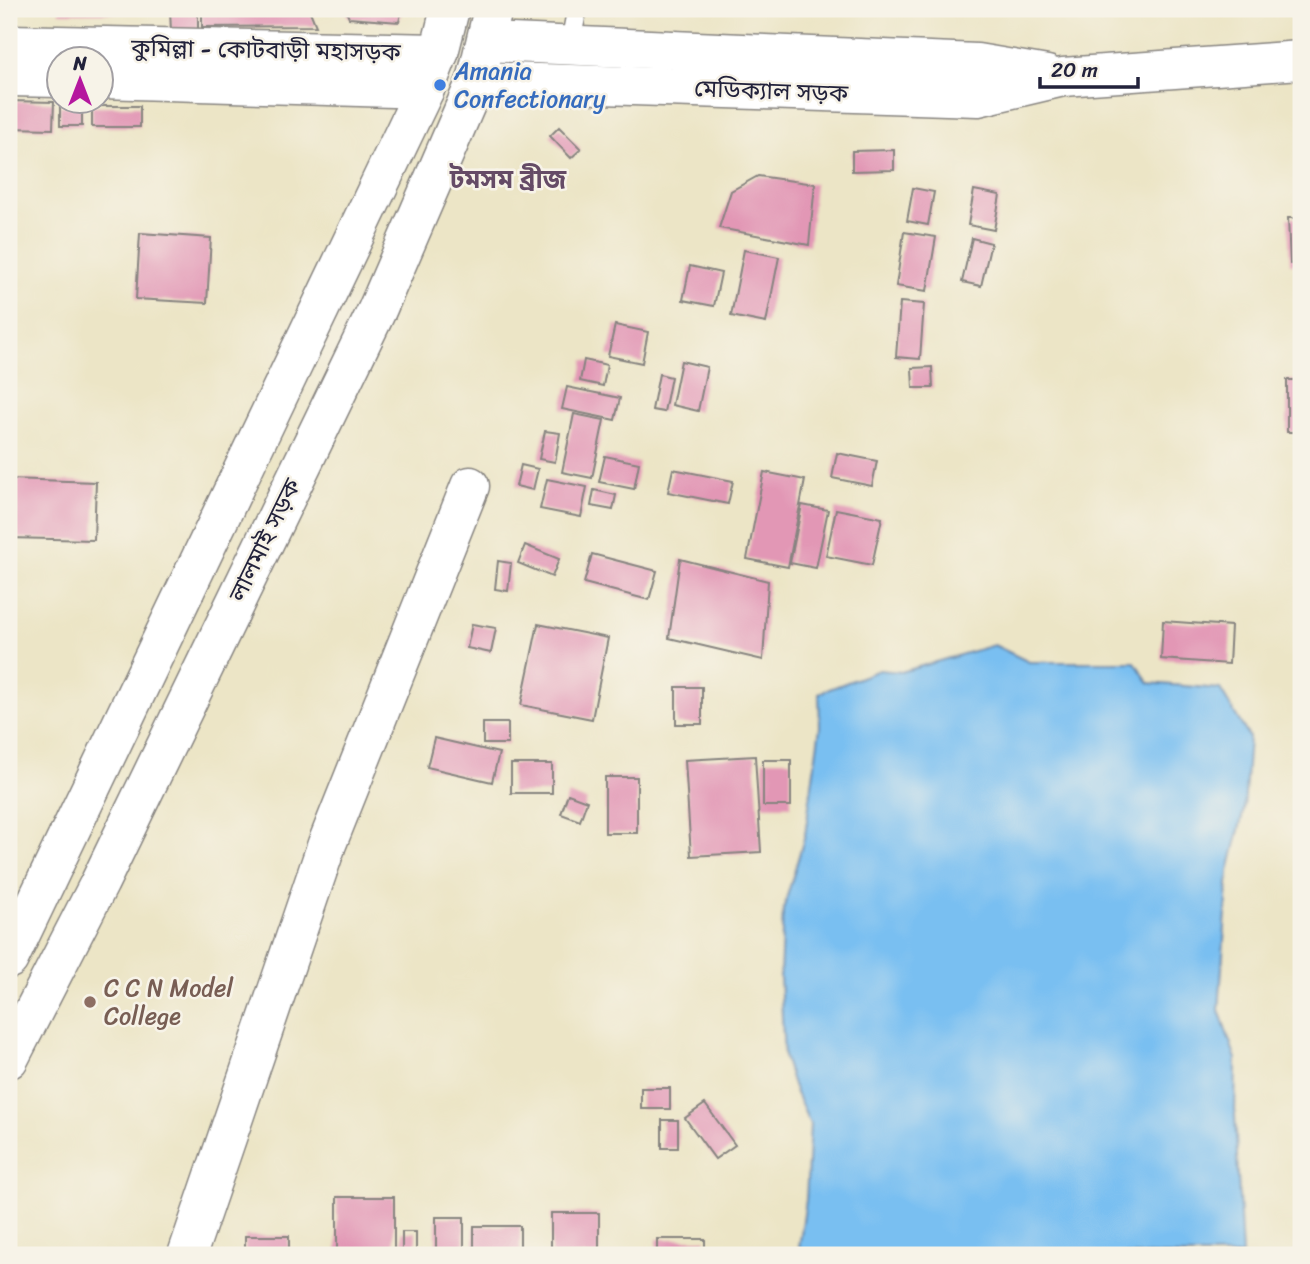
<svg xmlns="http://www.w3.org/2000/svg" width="1310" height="1264" viewBox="0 0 1310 1264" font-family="Sriracha,'Noto Sans Bengali',sans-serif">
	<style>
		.water { fill: #79bff1; stroke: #4e7096; stroke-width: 2 }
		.building { fill: #e297b5 }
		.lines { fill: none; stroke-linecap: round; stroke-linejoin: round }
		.service-casing { stroke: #878480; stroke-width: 22 }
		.minor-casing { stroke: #878480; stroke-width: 41 }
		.primary-casing { stroke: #878480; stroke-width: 41 }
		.service { stroke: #fff; stroke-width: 19 }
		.minor { stroke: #fff; stroke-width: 38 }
		.primary { stroke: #fff; stroke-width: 38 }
		.shop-dot { fill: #3f7fe0; stroke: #f7f3e8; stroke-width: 2.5 }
		.education-dot { fill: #8d6e63; stroke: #f7f3e8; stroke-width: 2.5 }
		.labels { text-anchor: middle; stroke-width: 5; stroke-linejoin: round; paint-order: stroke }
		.street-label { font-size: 24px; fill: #22223b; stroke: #f7f3e8 }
		.shop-label { font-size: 24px; fill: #366cbe; stroke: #f7f3e8; text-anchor: start }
		.education-label { font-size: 24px; fill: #785e54; stroke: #f7f3e8; text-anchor: start }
		.neighbourhood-label { font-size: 26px; font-weight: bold; fill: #654b66; stroke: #f7f3e8 }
	</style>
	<rect width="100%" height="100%" fill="#f7f3e8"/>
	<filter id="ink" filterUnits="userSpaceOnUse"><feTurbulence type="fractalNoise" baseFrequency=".0143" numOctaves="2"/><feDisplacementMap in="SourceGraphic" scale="14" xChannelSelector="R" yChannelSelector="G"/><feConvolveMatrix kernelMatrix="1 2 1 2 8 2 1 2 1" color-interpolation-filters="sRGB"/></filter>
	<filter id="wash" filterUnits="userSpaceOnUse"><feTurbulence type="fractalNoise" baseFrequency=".00686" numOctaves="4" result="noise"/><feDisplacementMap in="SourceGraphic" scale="28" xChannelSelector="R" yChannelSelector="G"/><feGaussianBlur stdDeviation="1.57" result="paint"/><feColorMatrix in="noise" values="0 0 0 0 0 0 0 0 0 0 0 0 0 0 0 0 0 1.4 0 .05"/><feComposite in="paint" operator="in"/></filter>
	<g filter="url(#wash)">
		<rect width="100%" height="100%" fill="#ece5c6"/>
		<polygon class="water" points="994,645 1029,662 1135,662 1149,683 1220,689 1249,737 1244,809 1229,871 1219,1010 1236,1059 1235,1115 1242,1255 798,1255 806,1200 810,1124 795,1091 784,1057 780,976 783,910 805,835 820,727 819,693 879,670 901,672"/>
		<g id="blocks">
			<g class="building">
				<rect x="59" y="9" width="83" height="4"/>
				<polygon points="170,9 198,9 198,32 171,32"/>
				<polygon points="202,9 309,9 316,26 202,27"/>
				<polygon points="345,9 402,9 399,22 349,18"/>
				<polygon points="9,101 54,102 53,129 9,128"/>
				<rect x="60" y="106" width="22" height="20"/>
				<rect x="92" y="106" width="48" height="21"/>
				<polygon points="559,127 581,149 571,158 550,136"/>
				<polygon points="894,150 894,170 852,171 852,151"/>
				<polygon points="758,176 815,184 809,245 719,228 731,191"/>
				<polygon points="913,188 934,192 928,225 907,221"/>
				<polygon points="974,190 1000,195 994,230 968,225"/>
				<polygon points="1288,218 1301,218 1301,263 1290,264"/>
				<polygon points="904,232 936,237 927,291 896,286"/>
				<polygon points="140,233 211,238 207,303 136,299"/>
				<polygon points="972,238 991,243 981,286 962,282"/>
				<polygon points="744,250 779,257 766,323 731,316"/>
				<polygon points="690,266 721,273 714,306 683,300"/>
				<polygon points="900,302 924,304 920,359 896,357"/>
				<polygon points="615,325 648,332 642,363 608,356"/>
				<polygon points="584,360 607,365 603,386 580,381"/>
				<polygon points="681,361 707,367 698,411 672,405"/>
				<polygon points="932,367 933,388 913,388 912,368"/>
				<polygon points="659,374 671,377 664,412 652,410"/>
				<rect x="1287" y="380" width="14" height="52"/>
				<polygon points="567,387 620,398 615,420 562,409"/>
				<polygon points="574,414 604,420 592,478 562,472"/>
				<polygon points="545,431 560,433 555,462 539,459"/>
				<polygon points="837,453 877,461 872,486 832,478"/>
				<polygon points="605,456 639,463 634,489 599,482"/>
				<polygon points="521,465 538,469 533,490 516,486"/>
				<polygon points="673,469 733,481 728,504 668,492"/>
				<polygon points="764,472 805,480 788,567 747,559"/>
				<polygon points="9,479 96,482 94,540 9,538"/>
				<polygon points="547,479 587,487 581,517 540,509"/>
				<polygon points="594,490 616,495 613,510 591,506"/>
				<polygon points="802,505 828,510 816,568 790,563"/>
				<polygon points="836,509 882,518 872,565 826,556"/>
				<polygon points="525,545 559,559 552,577 518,563"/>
				<polygon points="592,554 657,571 649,600 584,583"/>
				<polygon points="680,559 768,581 763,660 669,638"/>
				<polygon points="498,561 511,563 508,591 495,589"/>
				<polygon points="1163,621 1231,626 1229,664 1161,659"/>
				<polygon points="472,624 496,628 491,653 467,648"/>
				<polygon points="538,624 608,638 592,719 521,705"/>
				<rect x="676" y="687" width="26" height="37"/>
				<rect x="483" y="723" width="25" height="21"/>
				<polygon points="434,738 499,753 492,782 427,767"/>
				<polygon points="755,756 761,852 691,856 685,760"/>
				<rect x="763" y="760" width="28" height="46"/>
				<rect x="511" y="764" width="41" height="29"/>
				<rect x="605" y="777" width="32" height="56"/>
				<polygon points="568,794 587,801 580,821 561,814"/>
				<rect x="641" y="1088" width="29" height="21"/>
				<polygon points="705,1104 735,1145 715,1159 685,1118"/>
				<rect x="662" y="1120" width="16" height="28"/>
				<rect x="337" y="1197" width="57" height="58"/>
				<rect x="551" y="1213" width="48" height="42"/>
				<rect x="436" y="1217" width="28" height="38"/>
				<rect x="474" y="1226" width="46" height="29"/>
				<rect x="402" y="1232" width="14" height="21"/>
				<rect x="245" y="1236" width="44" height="19"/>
				<rect x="657" y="1239" width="48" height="16"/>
			</g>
		</g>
	</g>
	<g filter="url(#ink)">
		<use href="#blocks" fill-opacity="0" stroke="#878480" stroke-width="2"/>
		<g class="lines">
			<g class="service-casing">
				<polyline id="service" points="570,46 577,9"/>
			</g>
			<g class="minor-casing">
				<polyline id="minor" points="187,1255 327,844 470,486"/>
			</g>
			<g class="primary-casing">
				<g id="primary">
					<polyline points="486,42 977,63 1047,75"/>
					<polyline points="9,44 439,53"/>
					<polyline points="9,77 60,78"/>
					<polyline points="102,79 425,89"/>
					<polyline points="476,81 978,97 1063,77 1301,60"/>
					<polyline points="9,959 425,89 439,53 450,9"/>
					<polyline points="9,1059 100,882 377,310 476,81 493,9"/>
				</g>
			</g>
			<use href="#service" class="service"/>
			<use href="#minor" class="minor"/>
			<use href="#primary" class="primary"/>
		</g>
	</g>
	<circle class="shop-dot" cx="440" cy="85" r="7"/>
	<circle class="education-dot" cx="90" cy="1002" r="7"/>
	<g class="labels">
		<g class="street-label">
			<text transform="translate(266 50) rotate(1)" y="8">কুমিল্লা - কোটবাড়ী মহাসড়ক</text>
			<text transform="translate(771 91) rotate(2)" y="8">মেডিক্যাল সড়ক</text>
			<text transform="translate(265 540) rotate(-64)" y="8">লালমাই সড়ক</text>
		</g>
		<g class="shop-label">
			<text x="454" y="79">Amania<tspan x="454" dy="28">Confectionary</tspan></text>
		</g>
		<g class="education-label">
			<text x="104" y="996">C C N Model<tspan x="104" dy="28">College</tspan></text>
		</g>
		<g class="neighbourhood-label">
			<text x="508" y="188">টমসম ব্রীজ</text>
		</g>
	</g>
	<rect width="1310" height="1264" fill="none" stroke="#f7f3e8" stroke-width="35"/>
	<g transform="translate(80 80)"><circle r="33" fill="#f7f3e8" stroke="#a29fa3" stroke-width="2"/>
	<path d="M0-5L12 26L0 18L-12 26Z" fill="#b5179e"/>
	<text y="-10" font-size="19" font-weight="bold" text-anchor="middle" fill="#22223b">N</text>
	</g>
	<path d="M1040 77v10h98v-10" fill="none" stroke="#22223b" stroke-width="3.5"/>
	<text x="1051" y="77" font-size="21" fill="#22223b" stroke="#f7f3e8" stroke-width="5" paint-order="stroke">20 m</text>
</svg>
